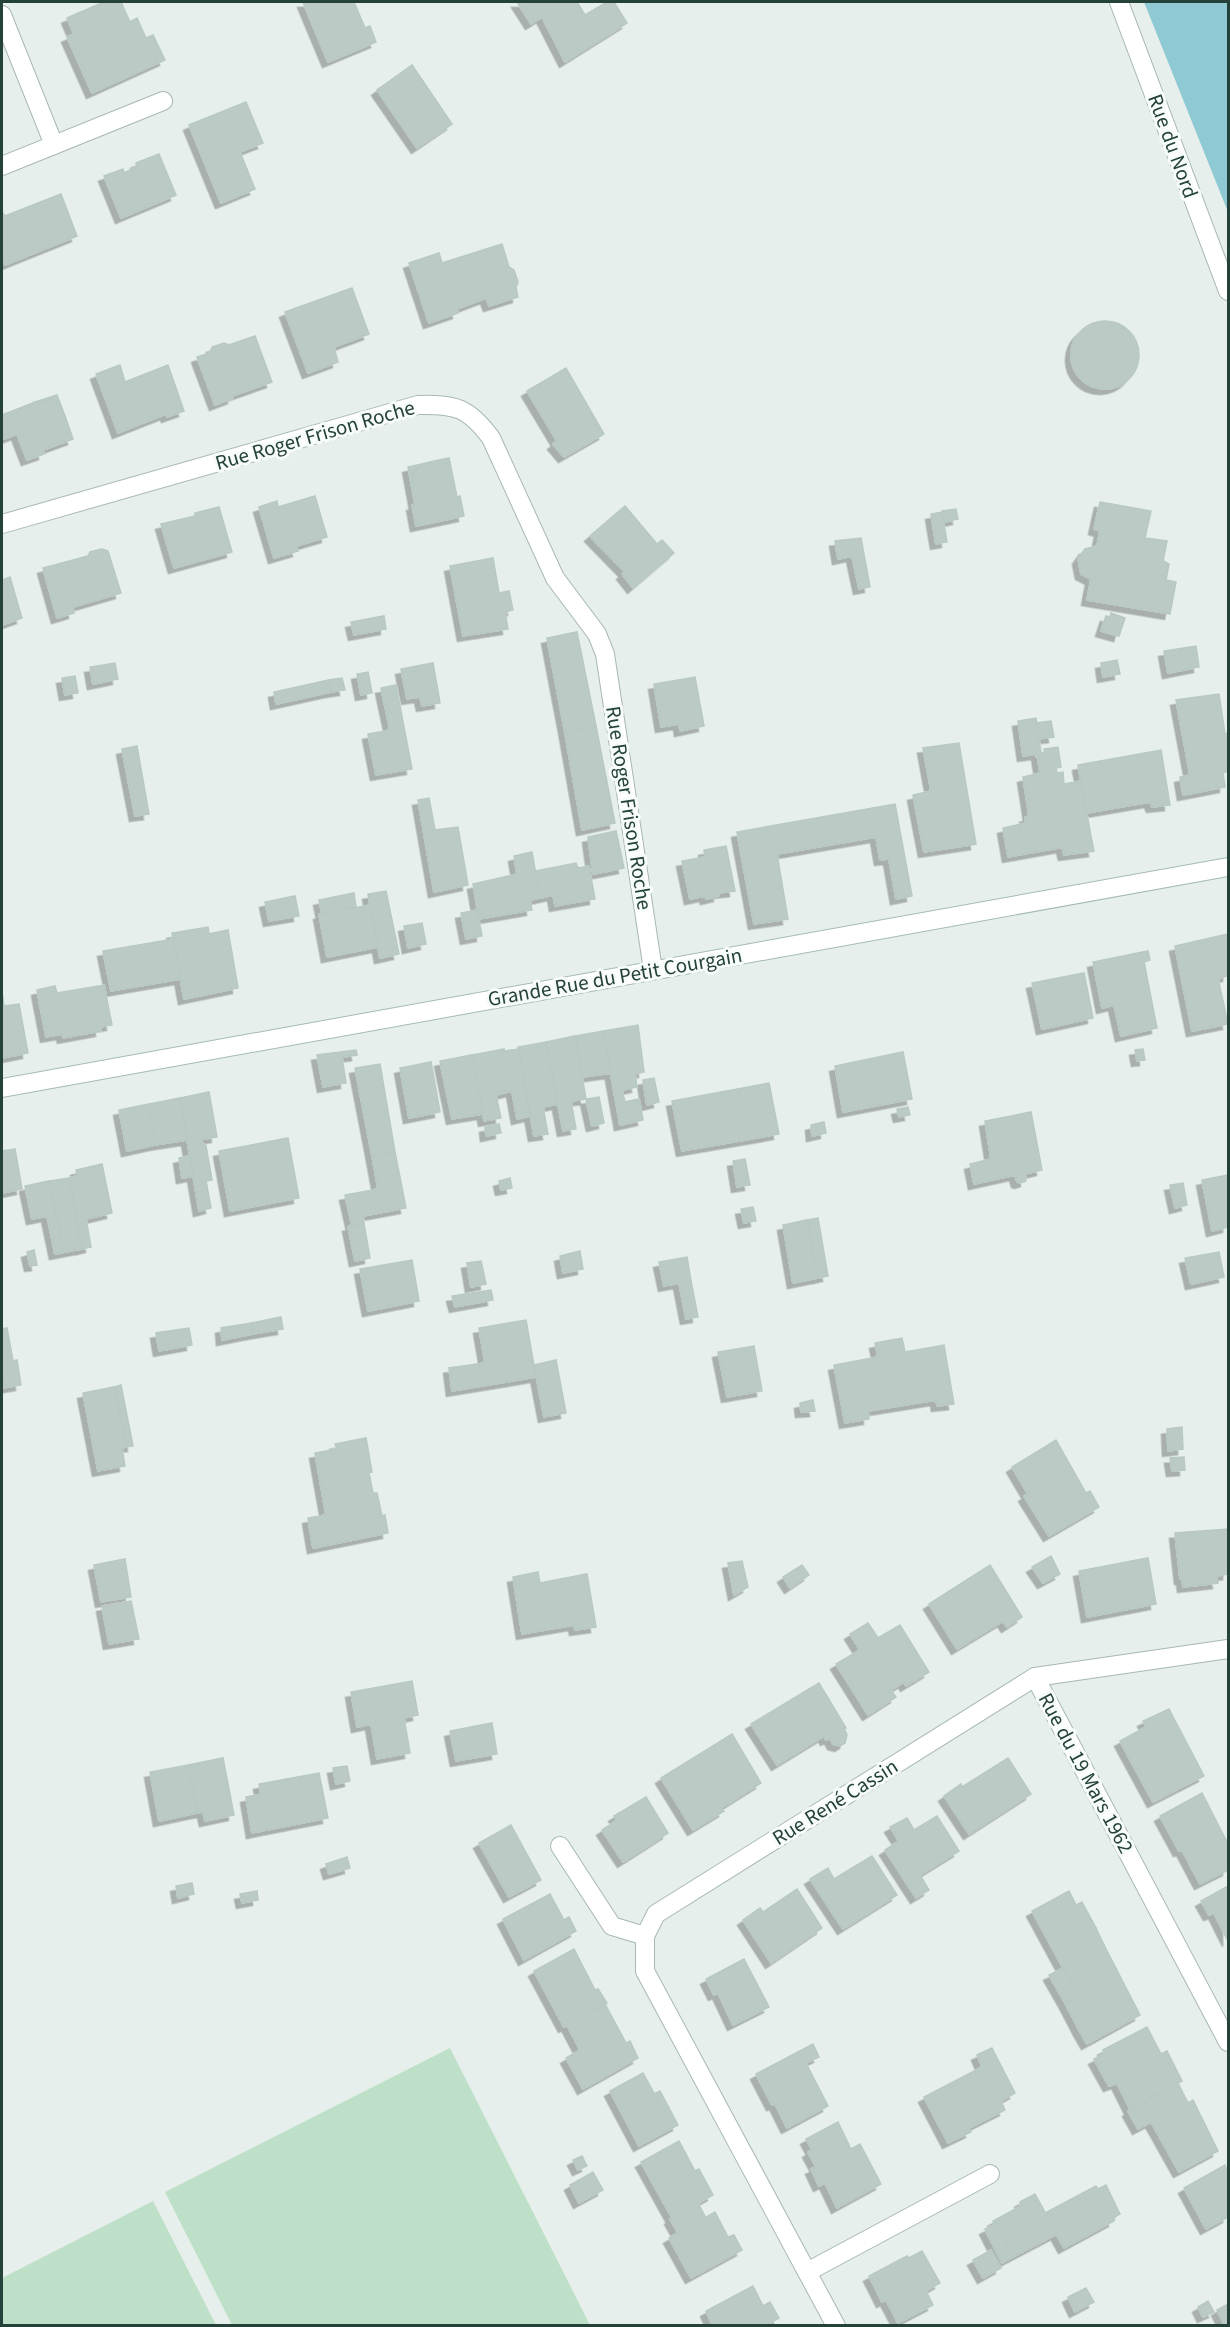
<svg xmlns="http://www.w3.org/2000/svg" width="1230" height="2327" viewBox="0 0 1230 2327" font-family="'Source Sans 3',sans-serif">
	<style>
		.green { fill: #bfe0c8 }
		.water { fill: #8ec9d4 }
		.building { fill: #bbcac4; stroke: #b8c9c2; stroke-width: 1.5; filter: url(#shadow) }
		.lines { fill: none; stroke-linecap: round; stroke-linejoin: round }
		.street-casing { stroke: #a8b8b2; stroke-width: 20 }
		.secondary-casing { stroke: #a4bbb3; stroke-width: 20 }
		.street { stroke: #fff; stroke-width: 18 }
		.secondary { stroke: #fff; stroke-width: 18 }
		.labels { text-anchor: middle; stroke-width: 6; stroke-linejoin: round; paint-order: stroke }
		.street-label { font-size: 21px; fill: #24423a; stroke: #f7fbf9 }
	</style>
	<defs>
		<filter id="shadow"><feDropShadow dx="-5.5" dy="5.5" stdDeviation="0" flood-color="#0004"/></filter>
	</defs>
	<rect width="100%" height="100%" fill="#e6efeb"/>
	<g class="green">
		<polygon points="450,2048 590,2325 232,2325 165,2192"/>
		<polygon points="153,2201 216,2325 2,2325 2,2278"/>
	</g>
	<polygon class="water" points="1144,2 1228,2 1228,212"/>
	<g class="building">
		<polygon points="104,2 121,2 130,22 137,18 146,38 153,35 165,60 92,93 67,37 74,34 67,18"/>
		<polygon points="303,2 354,2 365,28 370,26 376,42 328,62"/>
		<polygon points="517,2 577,2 585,15 607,2 614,2 627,23 565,62 542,17 531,24"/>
		<polygon points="412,65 452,124 417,148 377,90"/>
		<polygon points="246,102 263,143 240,152 255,189 221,203 189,125"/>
		<polygon points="159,154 176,195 121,218 104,176 123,169 124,173 137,167 136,163"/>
		<polygon points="61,194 77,236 5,265 2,257 2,212 5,216"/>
		<polygon points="502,244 509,267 514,270 518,282 516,287 518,297 489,306 486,298 457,309 458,313 429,323 409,263 439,253 442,263"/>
		<polygon points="352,288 369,334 334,347 338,362 308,373 285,312"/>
		<circle cx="1105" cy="355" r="34"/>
		<polygon points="255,336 272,382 232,396 233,398 215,405 197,357 210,353 212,347 224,343 229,345"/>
		<polygon points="120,365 125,382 168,365 184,411 167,417 166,414 118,433 96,374"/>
		<polygon points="566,368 604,434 564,457 553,444 557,441 527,391"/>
		<polygon points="57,395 65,416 60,413 58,405 52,400 46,400 40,404 35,402"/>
		<polygon points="49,399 58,405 60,413 65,416 73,439 43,450 44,454 27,460 17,434 4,439 2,431 2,415 35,402 40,404"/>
		<polygon points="449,458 457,497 460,496 464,516 416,526 412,505 415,505 412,488 415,485 412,474 417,468 427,467 430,462"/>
		<polygon points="430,462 427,467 417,468 412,474 415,485 412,488 408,467"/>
		<polygon points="315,496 327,537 296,546 298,551 274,558 259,507 277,501 278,507"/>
		<polygon points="1100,502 1151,511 1145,538 1167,541 1163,561 1169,564 1166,580 1176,582 1170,614 1087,600 1091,579 1081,574 1078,559 1085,549 1097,546 1100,531 1094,529"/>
		<polygon points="625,506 657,544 662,540 674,553 633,588 622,574 625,572 590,536"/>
		<polygon points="219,507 232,552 174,568 161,524 195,516 195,513"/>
		<polygon points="956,509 958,519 944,522 942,511"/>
		<polygon points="942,512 947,542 936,544 931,514"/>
		<polygon points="861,538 870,587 859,589 852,556 838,559 835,541"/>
		<polygon points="102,549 108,551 121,593 73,607 74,613 57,618 43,568 88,556 90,552"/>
		<polygon points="493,558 499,593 509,591 513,610 505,612 508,629 463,636 450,566"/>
		<polygon points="10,577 22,618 2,625 2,580"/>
		<polygon points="1111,613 1125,618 1119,636 1101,631 1106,616 1110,617"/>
		<polygon points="384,616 386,629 354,635 351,622"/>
		<polygon points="577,632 596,726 565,733 547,638"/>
		<polygon points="1196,646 1199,667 1168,673 1164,651"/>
		<polygon points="1117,660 1120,674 1103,677 1101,663"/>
		<polygon points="115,663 118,679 93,684 90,667"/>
		<polygon points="433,663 440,703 422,706 420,697 407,699 401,669"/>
		<polygon points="368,672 372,693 361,695 357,674"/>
		<polygon points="75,676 78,693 65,695 62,678"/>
		<polygon points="695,677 704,726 680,731 679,724 661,727 654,684"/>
		<polygon points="342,678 345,690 331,692 329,680"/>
		<polygon points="329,680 331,692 276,704 274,692"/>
		<polygon points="396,685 412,769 376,775 368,734 390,730 381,688"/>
		<polygon points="1219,694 1225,734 1228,733 1228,771 1223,773 1225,787 1183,795 1180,777 1190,775 1176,700"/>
		<polygon points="1036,718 1041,753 1045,752 1044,749 1058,747 1061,767 1056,768 1057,773 1063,772 1064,784 1081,781 1092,842 1008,857 1003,828 1026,823 1025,817 1029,816 1023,777 1040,773 1037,754 1023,756 1018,721"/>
		<polygon points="1051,721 1054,737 1038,739 1036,723"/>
		<polygon points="596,726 615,823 582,830 565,733"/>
		<polygon points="959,743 976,844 924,852 913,795 931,791 923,748"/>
		<polygon points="137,746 149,814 135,816 122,749"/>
		<polygon points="1161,750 1170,805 1152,807 1150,802 1087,813 1078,765"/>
		<polygon points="429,798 435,830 458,827 468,885 434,892 418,800"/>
		<polygon points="895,804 912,896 896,899 889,859 880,860 876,837 777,854 788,919 754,924 737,832"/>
		<polygon points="616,831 624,868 593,874 588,837"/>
		<polygon points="1092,842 1094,851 1064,855 1062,847"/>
		<polygon points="726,846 735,891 718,893 719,896 706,899 705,896 690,899 682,861 705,857 704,850"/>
		<polygon points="532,852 540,898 530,900 532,910 479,919 473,884 517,874 514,856"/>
		<polygon points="576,863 578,868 589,866 595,899 555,906 553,895 540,898 535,871"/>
		<polygon points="386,891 399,954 380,958 368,894"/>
		<polygon points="354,893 356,907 322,914 319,900"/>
		<polygon points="295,896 299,916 269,921 265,902"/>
		<polygon points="370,905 378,947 327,957 319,914"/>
		<polygon points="477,910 482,936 466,939 461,913"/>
		<polygon points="422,923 426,944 408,948 404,926"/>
		<polygon points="208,927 209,934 228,930 238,988 184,999 172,933"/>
		<polygon points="1228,934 1228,976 1218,978 1228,1024 1192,1031 1175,946"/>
		<polygon points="173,939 181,979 111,991 103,951"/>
		<polygon points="1148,951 1150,960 1144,962 1157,1028 1121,1036 1114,1005 1102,1008 1093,962"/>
		<polygon points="1084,973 1093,1018 1042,1029 1032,983"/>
		<polygon points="104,985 112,1025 100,1027 101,1031 63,1038 62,1034 46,1037 37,990 55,986 57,993"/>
		<polygon points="2,991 4,1006 19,1004 28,1053 2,1058"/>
		<polygon points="638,1025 644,1072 635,1074 637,1087 622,1090 625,1102 639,1099 643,1120 620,1125 603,1031"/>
		<polygon points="603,1031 611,1073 583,1077 575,1036"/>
		<polygon points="575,1036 586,1099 571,1101 576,1129 563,1131 546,1042"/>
		<polygon points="546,1042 558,1104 543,1107 548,1134 534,1136 518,1047"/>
		<polygon points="504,1049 504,1051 519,1049 530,1116 517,1119 512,1091 496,1095 501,1118 484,1121 472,1055"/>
		<polygon points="1143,1049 1145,1060 1137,1061 1135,1050"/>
		<polygon points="356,1050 357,1055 342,1057 346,1083 323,1087 317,1055"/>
		<polygon points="903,1052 912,1099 843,1112 835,1066"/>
		<polygon points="472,1055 483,1114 452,1119 440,1061"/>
		<polygon points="431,1062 440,1112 409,1118 400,1068"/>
		<polygon points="380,1064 395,1152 372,1156 355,1068"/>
		<polygon points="654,1078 659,1102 647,1105 643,1080"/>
		<polygon points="769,1083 779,1134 682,1151 672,1101"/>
		<polygon points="209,1092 217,1137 199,1140 206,1146 212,1180 206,1181 211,1208 199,1211 180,1098"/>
		<polygon points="599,1097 604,1123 592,1126 586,1099"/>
		<polygon points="180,1098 187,1140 155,1145 149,1104"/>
		<polygon points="149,1104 155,1145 127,1151 119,1110"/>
		<polygon points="908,1107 910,1115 899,1117 897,1109"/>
		<polygon points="1031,1112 1042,1170 1025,1174 1026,1181 1020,1183 1017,1182 1015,1175 974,1184 970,1164 991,1159 985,1121"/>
		<polygon points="824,1122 826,1133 812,1136 811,1125"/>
		<polygon points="499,1124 501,1133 486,1136 485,1127"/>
		<polygon points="288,1138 299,1198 230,1211 219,1151"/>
		<polygon points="15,1149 22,1189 2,1193 2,1151"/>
		<polygon points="395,1152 406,1208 363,1216 364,1224 352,1226 345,1195 378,1189 372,1156"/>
		<polygon points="189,1156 193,1176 182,1178 179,1158"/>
		<polygon points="745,1159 750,1185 737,1187 733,1161"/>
		<polygon points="102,1164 112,1213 86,1219 91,1247 82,1249 69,1178 77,1176 76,1170"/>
		<polygon points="1228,1175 1228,1227 1212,1231 1202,1180"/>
		<polygon points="69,1178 82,1249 75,1250 61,1239 49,1181"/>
		<polygon points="510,1178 512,1188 501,1190 499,1181"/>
		<polygon points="49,1181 61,1239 75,1250 55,1254 47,1216 32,1219 25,1186"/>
		<polygon points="1183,1183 1187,1205 1175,1208 1170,1185"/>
		<polygon points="753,1207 756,1221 744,1223 741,1209"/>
		<polygon points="818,1218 828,1276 818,1278 807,1220"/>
		<polygon points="807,1220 818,1278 793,1283 783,1225"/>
		<polygon points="364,1224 370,1258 355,1261 348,1226"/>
		<polygon points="34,1250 37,1265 30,1266 27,1252"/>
		<polygon points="580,1251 583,1269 563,1273 560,1256"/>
		<polygon points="1219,1252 1224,1277 1191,1284 1185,1258"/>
		<polygon points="687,1257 691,1281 664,1286 659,1262"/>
		<polygon points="412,1260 419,1301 368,1311 360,1269"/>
		<polygon points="481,1261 486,1284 471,1287 467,1263"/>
		<polygon points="691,1281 698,1317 686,1319 679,1283"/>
		<polygon points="491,1290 493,1300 455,1307 452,1296"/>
		<polygon points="281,1317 283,1329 253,1334 251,1323"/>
		<polygon points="526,1320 536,1377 452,1391 449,1368 485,1363 479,1328"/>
		<polygon points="251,1323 253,1334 222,1340 221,1328"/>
		<polygon points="7,1328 13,1361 17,1360 21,1385 4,1388 2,1374 2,1329"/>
		<polygon points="189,1328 192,1345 159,1351 156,1333"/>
		<polygon points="902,1338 905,1352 944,1345 954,1404 937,1406 936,1400 868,1411 869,1419 845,1423 834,1365 878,1357 875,1343"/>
		<polygon points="754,1346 762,1391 727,1397 718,1352"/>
		<polygon points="556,1360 566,1413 544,1417 534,1365"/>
		<polygon points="121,1385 133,1446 127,1447 114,1387"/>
		<polygon points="114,1387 127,1447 122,1448 125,1466 98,1471 83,1393"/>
		<polygon points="813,1400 815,1411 801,1412 800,1403"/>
		<polygon points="1182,1427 1183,1449 1168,1451 1167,1429"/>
		<polygon points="366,1438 372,1472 369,1473 373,1493 377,1493 382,1516 385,1515 388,1533 313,1548 308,1518 326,1515 315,1453 337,1449 335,1444"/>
		<polygon points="1056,1440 1086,1493 1090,1491 1099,1507 1049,1536 1024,1496 1028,1494 1012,1467"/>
		<polygon points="1184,1457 1185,1470 1172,1471 1170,1458"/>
		<polygon points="1228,1529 1228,1574 1216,1576 1218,1583 1183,1587 1182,1579 1180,1579 1175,1533"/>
		<polygon points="1051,1556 1060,1574 1043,1583 1032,1567"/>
		<polygon points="1148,1558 1156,1604 1087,1617 1079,1571"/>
		<polygon points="125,1559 131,1597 101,1602 94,1565"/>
		<polygon points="742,1561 748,1587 734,1595 728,1563"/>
		<polygon points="802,1565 809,1575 790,1588 783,1577"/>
		<polygon points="990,1565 1022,1617 1007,1627 1003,1621 957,1649 929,1604"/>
		<polygon points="538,1572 540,1583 587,1574 596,1627 575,1630 574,1625 522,1634 513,1577"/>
		<polygon points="131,1601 139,1639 109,1644 102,1606"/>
		<polygon points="868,1623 878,1638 900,1625 929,1672 906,1686 904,1682 891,1690 896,1697 868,1715 836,1664 860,1650 850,1634"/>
		<polygon points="412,1681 418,1715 404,1718 410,1753 377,1759 371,1724 357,1727 351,1692"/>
		<polygon points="819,1683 846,1728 844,1728 847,1735 845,1743 840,1746 833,1744 830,1738 826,1740 824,1736 777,1765 751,1724"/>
		<polygon points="1169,1709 1204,1776 1153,1802 1120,1741 1146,1727 1143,1721"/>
		<polygon points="492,1723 497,1754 456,1761 450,1731"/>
		<polygon points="732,1734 761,1783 721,1808 724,1811 693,1830 661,1778"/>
		<polygon points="223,1758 234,1815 205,1821 203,1812 197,1813 188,1765"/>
		<polygon points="1008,1758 1031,1794 969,1834 944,1796 961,1784 962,1787"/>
		<polygon points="188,1765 197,1813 159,1821 150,1772"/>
		<polygon points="347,1766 350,1781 336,1784 333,1768"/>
		<polygon points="319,1773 328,1818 252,1833 246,1797 261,1794 259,1784"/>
		<polygon points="1202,1793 1228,1844 1228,1870 1200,1884 1182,1850 1179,1851 1160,1816"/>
		<polygon points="646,1797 668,1833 623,1862 602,1830 617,1820 614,1816"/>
		<polygon points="937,1816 959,1851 920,1875 929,1890 916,1898 885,1850 899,1841 890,1827 907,1818 914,1830"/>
		<polygon points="511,1825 541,1880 509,1897 479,1843"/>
		<polygon points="872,1856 897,1895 843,1929 810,1879 828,1868 834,1879"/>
		<polygon points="347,1857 350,1868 329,1874 326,1864"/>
		<polygon points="192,1883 194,1894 178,1898 176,1886"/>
		<polygon points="1228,1886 1228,1941 1214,1913 1209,1915 1201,1901"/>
		<polygon points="797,1889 822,1928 771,1963 743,1920 760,1908 763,1912"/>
		<polygon points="257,1891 258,1900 242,1903 240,1894"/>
		<polygon points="1069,1891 1090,1932 1096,1928 1104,1945 1063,1968 1032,1911"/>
		<polygon points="550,1894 564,1920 569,1917 576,1931 524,1960 503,1919"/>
		<polygon points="1082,1902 1096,1928 1090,1932 1076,1905"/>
		<polygon points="1104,1945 1140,2015 1100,2037 1093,2023 1079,2030 1065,2003 1079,1996 1063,1968"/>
		<polygon points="574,1949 595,1990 598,1989 607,2003 564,2027 534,1971"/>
		<polygon points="744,1959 769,2007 733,2025 718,1993 714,1995 706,1979"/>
		<polygon points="1063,1968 1079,1996 1065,2003 1049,1975"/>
		<polygon points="605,2004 626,2043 630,2041 638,2058 583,2089 566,2058 580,2050 567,2025"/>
		<polygon points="1093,2023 1100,2037 1087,2044 1079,2030"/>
		<polygon points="1147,2027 1161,2054 1167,2051 1182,2081 1130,2109 1117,2083 1109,2086 1094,2059 1104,2054 1103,2050"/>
		<polygon points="813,2044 819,2057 806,2063 828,2106 787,2128 775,2104 772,2105 756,2074"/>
		<polygon points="992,2048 1015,2093 1001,2101 1005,2110 969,2128 971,2132 948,2143 924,2097 982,2067 977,2055"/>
		<polygon points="643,2073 664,2111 669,2108 678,2125 639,2146 610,2091"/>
		<polygon points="1178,2083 1188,2103 1193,2100 1218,2151 1179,2172 1151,2122 1138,2129 1128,2111"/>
		<polygon points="660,2091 669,2108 664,2111 654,2094"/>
		<polygon points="838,2122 851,2149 860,2144 881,2184 837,2208 825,2183 819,2186 811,2169 816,2167 808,2152 812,2150 806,2139"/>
		<polygon points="679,2141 695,2171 699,2169 713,2195 672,2218 641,2162"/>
		<polygon points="582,2156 587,2166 578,2170 573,2160"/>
		<polygon points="1225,2165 1228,2173 1228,2217 1206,2229 1184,2188"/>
		<polygon points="593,2172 603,2190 579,2203 570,2185"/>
		<polygon points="1106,2185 1120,2214 1113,2218 1114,2221 1064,2248 1045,2213 1096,2186 1098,2189"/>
		<polygon points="1035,2194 1057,2234 1013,2257 993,2221 1021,2206 1020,2202"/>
		<polygon points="698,2203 706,2218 678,2233 670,2219"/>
		<polygon points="715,2212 728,2237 734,2235 742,2250 691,2278 669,2238"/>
		<polygon points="996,2224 1013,2257 1002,2263 985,2229"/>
		<polygon points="991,2250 1001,2268 983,2278 973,2260"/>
		<polygon points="922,2251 940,2283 926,2291 933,2305 898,2323 886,2300 882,2302 869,2276 907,2256 909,2258"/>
		<polygon points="753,2286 763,2306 770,2302 779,2318 765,2326 713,2326 706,2311"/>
		<polygon points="1086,2288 1094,2302 1075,2312 1068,2297"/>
		<polygon points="1208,2301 1214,2312 1203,2317 1198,2307"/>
		<polygon points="1228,2304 1228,2326 1225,2326 1217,2310"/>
	</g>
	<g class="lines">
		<g class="street-casing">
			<g id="street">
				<polyline points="1119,2 1228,291"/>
				<polyline points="2,15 54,145"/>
				<polyline points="2,166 163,101"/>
				<path d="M2 524 418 405C455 404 468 407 491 438L555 578 597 634 605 654 653 970"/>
				<polyline points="1035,1677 1228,2042"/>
				<polyline points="560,1846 612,1926 645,1936"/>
				<polyline points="807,2272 990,2174"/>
				<polyline points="836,2326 645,1971 645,1936 656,1914 1035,1677 1228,1649"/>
			</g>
		</g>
		<g class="secondary-casing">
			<polyline id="secondary" points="2,1088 1228,867"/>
		</g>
		<use href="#street" class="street"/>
		<use href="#secondary" class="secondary"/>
	</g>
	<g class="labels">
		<g class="street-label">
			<text transform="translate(1173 146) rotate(70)" y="7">Rue du Nord</text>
			<text transform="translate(315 435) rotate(-16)" y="7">Rue Roger Frison Roche</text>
			<text transform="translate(629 808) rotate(81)" y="7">Rue Roger Frison Roche</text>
			<text transform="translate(615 977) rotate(-10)" y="7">Grande Rue du Petit Courgain</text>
			<text transform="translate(1086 1773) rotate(62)" y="7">Rue du 19 Mars 1962</text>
			<text transform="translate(835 1802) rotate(-32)" y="7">Rue René Cassin</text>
		</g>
	</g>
	<rect width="1230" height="2327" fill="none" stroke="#24423a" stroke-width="6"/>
</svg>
